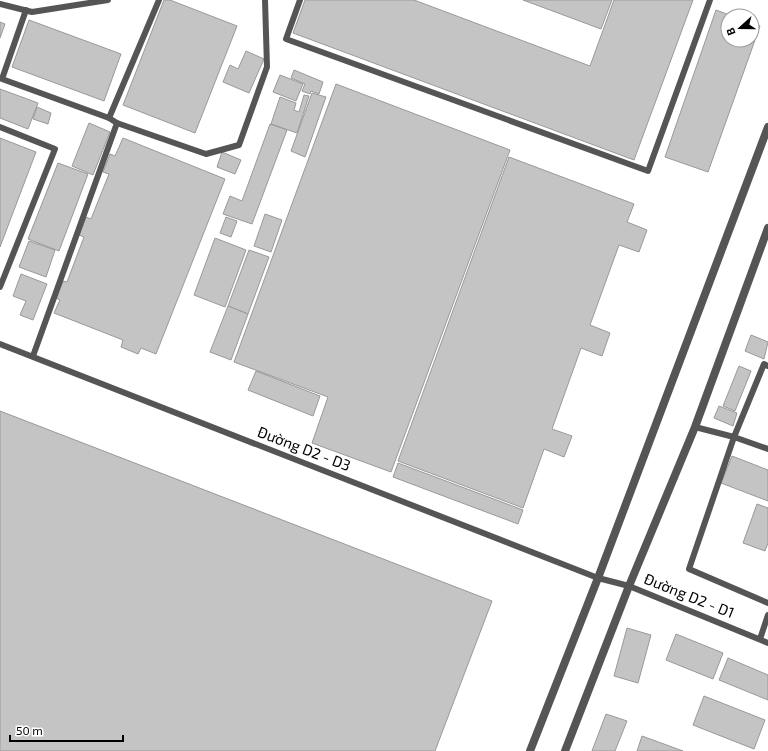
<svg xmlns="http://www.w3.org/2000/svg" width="768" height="751" viewBox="0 0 768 751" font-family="'Exo 2',sans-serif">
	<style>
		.building { fill: #c4c4c4; stroke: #999 }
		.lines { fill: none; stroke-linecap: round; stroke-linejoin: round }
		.service { stroke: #555; stroke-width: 6 }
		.tertiary { stroke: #555; stroke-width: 8 }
		.labels { text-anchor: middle; stroke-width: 3; stroke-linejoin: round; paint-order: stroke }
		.street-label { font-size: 15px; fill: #000; stroke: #fff }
	</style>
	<rect width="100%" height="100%" fill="#fff"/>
	<g class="building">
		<polygon points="164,0 170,0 237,26 195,133 123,105"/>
		<polygon points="305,0 414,0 590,66 614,0 693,0 634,160 293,33"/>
		<polygon points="523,0 612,0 601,29"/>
		<polygon points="716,10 732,16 728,16 728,40 752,40 752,23 760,26 708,172 665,157"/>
		<polygon points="29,20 121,54 104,101 12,67"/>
		<polygon points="0,22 5,24 0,38"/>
		<polygon points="246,51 264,59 249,93 223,82 230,65 238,69"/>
		<polygon points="294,70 323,82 319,94 311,91 310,94 302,91 305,84 291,78"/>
		<polygon points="280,75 303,84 296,101 273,92"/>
		<polygon points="336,84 510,150 391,472 312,443 328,397 234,362"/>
		<polygon points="0,89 38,103 28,129 0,118"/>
		<polygon points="312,93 326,97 305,157 291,151"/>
		<polygon points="304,95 309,96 297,133 271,124 280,97 296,103 294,110 299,112"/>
		<polygon points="37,107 51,113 48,124 33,119"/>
		<polygon points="89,123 110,132 93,175 72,166"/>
		<polygon points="270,124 287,130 252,224 223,214 230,196 242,201"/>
		<polygon points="0,138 36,152 0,247"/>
		<polygon points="123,138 225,179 156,354 141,348 138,354 121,347 123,340 54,313 60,300 56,298 63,281 67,282 84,237 79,235 86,217 91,219 109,174 103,172 110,154 115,156"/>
		<polygon points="222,152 241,160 235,174 217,167"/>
		<polygon points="509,157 634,204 627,222 647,230 639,252 619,245 590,325 610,333 602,356 581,348 552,429 572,436 564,457 544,449 523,508 398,461"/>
		<polygon points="58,163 88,174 59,251 28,239"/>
		<polygon points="265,214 282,220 271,252 254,246"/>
		<polygon points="226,217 237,221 231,237 220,233"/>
		<polygon points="215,238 246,250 225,307 194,295"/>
		<polygon points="29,241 55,250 46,277 19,267"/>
		<polygon points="249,250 269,257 248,314 228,306"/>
		<polygon points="21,274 47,284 33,320 20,315 26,301 13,296"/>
		<polygon points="228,306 248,314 231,360 210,352"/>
		<polygon points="751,335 768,342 764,359 745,351"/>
		<polygon points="739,366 751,371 735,411 723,406"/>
		<polygon points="256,371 320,396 313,416 248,390"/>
		<polygon points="719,406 737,413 733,426 714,418"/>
		<polygon points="0,411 492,601 435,751 0,751"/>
		<polygon points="732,456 768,470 768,501 721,483"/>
		<polygon points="398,463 523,510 518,524 393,477"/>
		<polygon points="757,504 768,508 768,543 765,551 743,543"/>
		<polygon points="627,628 651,635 638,683 614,676"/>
		<polygon points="676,634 723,653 713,679 666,660"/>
		<polygon points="728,658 768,675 768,700 719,680"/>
		<polygon points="704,696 765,720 754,749 693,725"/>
		<polygon points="606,714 627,721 615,751 592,751"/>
		<polygon points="642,736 683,751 637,751"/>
	</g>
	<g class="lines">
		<g class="service">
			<polyline points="300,0 286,39 648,171 710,0"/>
			<polyline points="0,4 32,12 108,0"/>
			<polyline points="26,10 2,79 109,118 117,123 206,154 239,145 267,67 265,0"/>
			<polyline points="109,118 159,0"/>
			<polyline points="0,127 55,149 0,287"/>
			<polyline points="0,344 598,578 629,586 768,643"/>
			<polyline points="33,356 117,123"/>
			<polyline points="695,427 734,437 764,364 768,366"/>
			<polyline points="768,449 734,437 689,569 768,603"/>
			<polyline points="760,639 768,615"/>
		</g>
		<g class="tertiary">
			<polyline points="530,751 598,578 768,127"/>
			<polyline points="565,751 629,586 695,427 768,228"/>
		</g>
	</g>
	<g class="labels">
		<g class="street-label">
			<text transform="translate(304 449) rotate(21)" y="5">Đường D2 - D3</text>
			<text transform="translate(689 596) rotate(22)" y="5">Đường D2 - D1</text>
		</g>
	</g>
	<g transform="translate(740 28) rotate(249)"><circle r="19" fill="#ffffff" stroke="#999999"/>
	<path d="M0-3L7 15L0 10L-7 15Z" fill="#000000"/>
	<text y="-6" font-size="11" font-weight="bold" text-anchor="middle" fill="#000000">B</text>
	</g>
	<path d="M10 735v6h113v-6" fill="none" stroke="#000000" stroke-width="2"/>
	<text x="16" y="735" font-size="12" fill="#000000" stroke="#ffffff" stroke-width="3" paint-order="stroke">50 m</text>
</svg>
